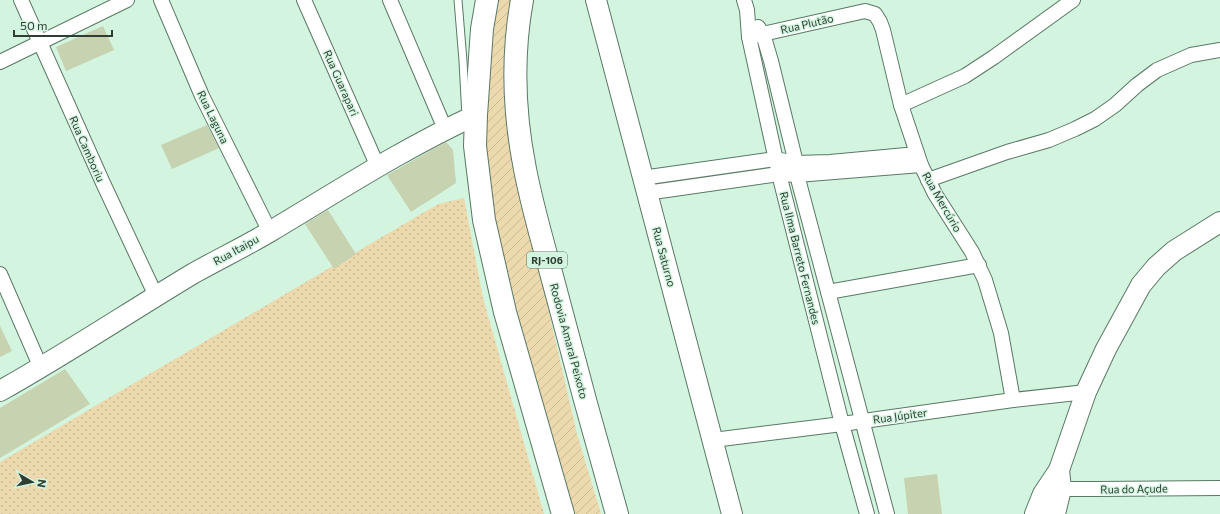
<svg xmlns="http://www.w3.org/2000/svg" width="1220" height="514" viewBox="0 0 1220 514" font-family="Commissioner,sans-serif">
	<style>
		.grass { fill: url(#grass-dots) }
		.garden { fill: url(#garden-furrows) }
		.building { fill: #c7d2b1 }
		.lines { fill: none; stroke-linecap: round; stroke-linejoin: round }
		.lane-casing { stroke: #5a7865; stroke-width: 9 }
		.street-casing { stroke: #5a7865; stroke-width: 16 }
		.secondary-casing { stroke: #5a7865; stroke-width: 22 }
		.highway-casing { stroke: #5a7865; stroke-width: 24 }
		.lane { stroke: #fff; stroke-width: 7 }
		.street { stroke: #fff; stroke-width: 14 }
		.secondary { stroke: #fff; stroke-width: 20 }
		.highway { stroke: #fff; stroke-width: 22 }
		.labels { text-anchor: middle; stroke-width: 3; stroke-linejoin: round; paint-order: stroke }
		.shield { fill: #d3f5df; stroke: #607467; stroke-width: 1 }
		.shield-label { font-size: 10px; font-weight: bold; fill: #2f3d34 }
		.street-label { font-size: 11px; fill: #2f3d34; stroke: #d3f5df }
	</style>
	<defs>
		<pattern id="grass-dots" width="8" height="8" patternUnits="userSpaceOnUse"><rect width="8" height="8" fill="#ecd9ad"/><path d="M2 2h.1M6 6h.1" fill="none" stroke="#cbbb95" stroke-width="1.8" stroke-linecap="round"/></pattern>
		<pattern id="garden-furrows" width="10" height="10" patternUnits="userSpaceOnUse"><rect width="10" height="10" fill="#ecd9ad"/><path d="M-1 1l2-2M0 10L10 0M9 11l2-2" fill="none" stroke="#cbbb95"/></pattern>
	</defs>
	<rect width="100%" height="100%" fill="#d3f5df"/>
	<polygon class="grass" points="464,198 483,298 544,514 0,514 0,462 438,204"/>
	<polygon class="garden" points="493,0 512,0 521,191 577,434 601,514 574,514 502,277 481,160"/>
	<g class="building">
		<polygon points="103,26 114,50 66,71 56,47"/>
		<polygon points="207,125 219,148 172,169 161,145"/>
		<polygon points="446,142 453,150 456,183 411,212 387,175"/>
		<polygon points="328,210 356,254 334,269 305,224"/>
		<polygon points="0,326 12,351 0,357"/>
		<polygon points="65,369 90,404 0,458 0,408"/>
		<polygon points="937,474 942,514 908,514 904,478"/>
	</g>
	<g class="lines">
		<g class="lane-casing">
			<polyline id="lane" points="458,0 463,61 466,117"/>
		</g>
		<g class="street-casing">
			<g id="street">
				<polyline points="21,0 103,183 156,296"/>
				<polyline points="161,0 202,96 270,232"/>
				<polyline points="304,0 378,167"/>
				<polyline points="390,0 445,129"/>
				<polyline points="744,0 747,10 749,37 779,174 842,424 867,514"/>
				<polyline points="758,27 763,34 771,61 796,163 797,175 887,514"/>
				<polyline points="749,37 865,11 875,14 880,22 883,30 901,105 921,165 935,194 972,252 985,280 1001,333 1013,400"/>
				<polyline points="0,62 127,0"/>
				<polyline points="901,105 965,76 994,57 1073,0"/>
				<polyline points="642,178 775,159 796,163 830,162 917,154"/>
				<polyline points="928,180 1007,152 1049,140 1075,129 1095,119 1115,105 1137,85 1157,70 1191,55 1220,50"/>
				<polyline points="646,193 779,174 797,175 921,165"/>
				<polyline points="0,274 41,368"/>
				<polyline points="828,292 979,265"/>
				<polyline points="713,440 842,424 1013,400 1086,392"/>
				<polyline points="1052,487 1061,489 1096,489 1220,488"/>
			</g>
		</g>
		<g class="secondary-casing">
			<g id="secondary">
				<polyline points="596,0 732,514"/>
				<path d="M0 391C66 354 129 312 194 273 219 259 246 246 271 231 338 191 404 148 476 115"/>
				<polyline points="1035,514 1043,494 1059,470 1086,392 1106,349 1141,285 1156,267 1174,251 1220,222"/>
				<polyline points="1055,514 1061,489 1059,470"/>
			</g>
		</g>
		<g class="highway-casing">
			<g id="highway">
				<polyline points="487,0 482,29 476,115 475,146 484,220 505,312 563,514"/>
				<path d="M522 0C512 55 514 114 525 169 533 211 546 253 557 295 576 368 596 441 617 514"/>
			</g>
		</g>
		<use href="#lane" class="lane"/>
		<use href="#street" class="street"/>
		<use href="#secondary" class="secondary"/>
		<use href="#highway" class="highway"/>
	</g>
	<g class="labels">
		<rect class="shield" x="527" y="252" width="40" height="16" rx="3"/>
		<g class="shield-label">
			<text x="547" y="264">RJ-106</text>
		</g>
		<g class="street-label">
			<text transform="translate(807 24) rotate(-13)" y="4">Rua Plutão</text>
			<text transform="translate(341 83) rotate(66)" y="4">Rua Guarapari</text>
			<text transform="translate(213 117) rotate(64)" y="4">Rua Laguna</text>
			<text transform="translate(87 149) rotate(66)" y="4">Rua Camboriu</text>
			<text transform="translate(942 202) rotate(60)" y="4">Rua Mercúrio</text>
			<text transform="translate(236 250) rotate(-29)" y="4">Rua Itaipu</text>
			<text transform="translate(664 257) rotate(75)" y="4">Rua Saturno</text>
			<text transform="translate(800 258) rotate(76)" y="4">Rua Ilma Barreto Fernandes</text>
			<text transform="translate(569 341) rotate(75)" y="4">Rodovia Amaral Peixoto</text>
			<text transform="translate(900 416) rotate(-8)" y="4">Rua Júpiter</text>
			<text transform="translate(1134 489) rotate(-1)" y="4">Rua do Açude</text>
		</g>
	</g>
	<g transform="translate(32 482) rotate(99)" stroke="#d3f5df" stroke-width="3" paint-order="stroke">
	<path d="M0-3L7 15L0 10L-7 15Z" fill="#2f3d34"/>
	<text y="-6" font-size="11" font-weight="bold" text-anchor="middle" fill="#2f3d34">N</text>
	</g>
	<path d="M14 30v6h98v-6" fill="none" stroke="#2f3d34" stroke-width="2"/>
	<text x="20" y="30" font-size="12" fill="#2f3d34" stroke="#d3f5df" stroke-width="3" paint-order="stroke">50 m</text>
</svg>
